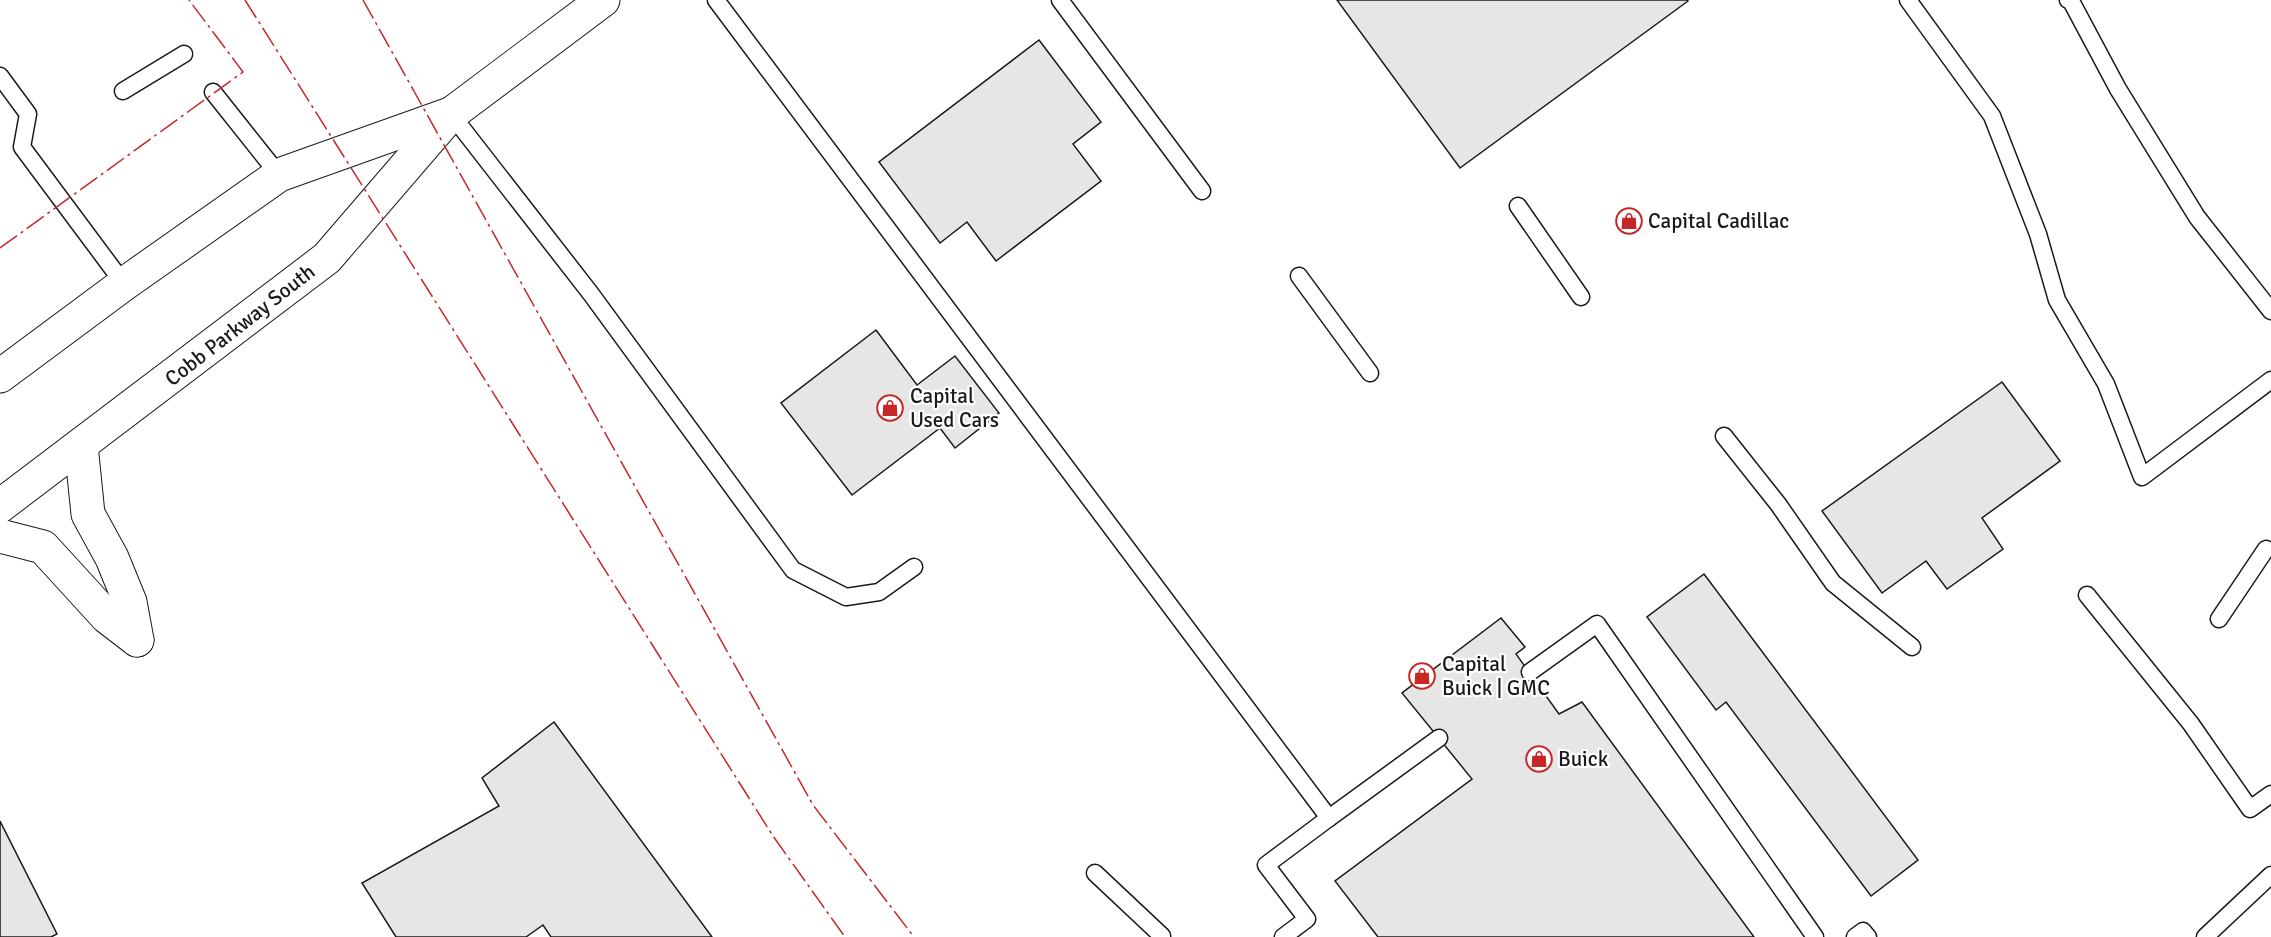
<svg xmlns="http://www.w3.org/2000/svg" width="2271" height="937" viewBox="0 0 2271 937" font-family="Signika,sans-serif">
	<style>
		.building { fill: #e6e6e6; stroke: #1a1a1a; stroke-width: 1.5 }
		.lines { fill: none; stroke-linecap: round; stroke-linejoin: round }
		.service-casing { stroke: #1a1a1a; stroke-width: 19 }
		.minor-casing { stroke: #1a1a1a; stroke-width: 35 }
		.primary-casing { stroke: #1a1a1a; stroke-width: 35 }
		.service { stroke: #fff; stroke-width: 16 }
		.minor { stroke: #fff; stroke-width: 33 }
		.primary { stroke: #fff; stroke-width: 33 }
		.power { stroke: #c62828; stroke-width: 1.5; stroke-dasharray: 21 4.5 3 4.5; stroke-linecap: butt }
		.labels { text-anchor: middle; stroke-width: 4.5; stroke-linejoin: round; paint-order: stroke }
		.poi-label { font-size: 21px; fill: #1a1a1a; stroke: #fff; text-anchor: start }
		.street-label { font-size: 21px; fill: #1a1a1a; stroke: #fff }
	</style>
	<rect width="100%" height="100%" fill="#fff"/>
	<g class="building">
		<polygon points="1337,0 1687,0 1688,1 1460,168"/>
		<polygon points="1039,40 1101,122 1073,144 1101,181 996,261 967,222 940,243 879,162"/>
		<polygon points="876,330 917,385 955,356 999,413 955,448 940,428 852,495 781,403"/>
		<polygon points="2002,382 2060,461 1982,518 2003,549 1947,589 1926,561 1882,593 1822,511"/>
		<polygon points="1704,574 1918,860 1871,896 1726,702 1716,710 1647,617"/>
		<polygon points="1501,618 1525,647 1516,654 1559,714 1582,702 1754,937 1378,937 1335,881 1472,779 1402,693"/>
		<polygon points="554,722 712,937 551,937 543,925 526,937 396,937 362,883 499,806 482,778"/>
		<polygon points="0,821 57,934 51,937 0,937"/>
	</g>
	<g class="lines">
		<g class="service-casing">
			<g id="service">
				<polyline points="716,0 1329,818 1266,865 1307,919 1283,937"/>
				<polyline points="1060,0 1202,191"/>
				<polyline points="1908,0 1992,116 2038,234 2057,300 2106,384 2142,477 2271,380"/>
				<polyline points="2068,0 2071,1 2118,89 2197,217 2271,311"/>
				<polyline points="0,76 28,114 22,147 124,284"/>
				<polyline points="123,91 184,54"/>
				<polyline points="213,92 279,175"/>
				<polyline points="451,114 591,294 793,570 846,597 879,592 914,567"/>
				<polyline points="1518,206 1581,297"/>
				<polyline points="1299,276 1370,373"/>
				<polyline points="1724,436 1778,504 1833,583 1912,647"/>
				<polyline points="2087,595 2191,724 2250,809 2271,794"/>
				<polyline points="2219,619 2266,549"/>
				<polyline points="1530,672 1597,624 1815,937"/>
				<polyline points="1329,818 1439,738"/>
				<polyline points="1095,873 1162,936"/>
				<polyline points="1855,937 1863,931 1868,937"/>
				<polyline points="2205,937 2271,875"/>
			</g>
		</g>
		<g class="minor-casing">
			<g id="minor">
				<polyline points="81,445 88,514 112,558 130,602 137,640"/>
				<polyline points="0,536 43,547 107,617 137,640"/>
			</g>
		</g>
		<g class="primary-casing">
			<g id="primary">
				<polyline points="0,376 124,284 279,175 450,114"/>
				<polyline points="0,506 327,258 451,114 603,0"/>
			</g>
		</g>
		<use href="#service" class="service"/>
		<use href="#minor" class="minor"/>
		<use href="#primary" class="primary"/>
		<g class="power">
			<polyline points="245,0 773,836 845,937"/>
			<polyline points="363,0 813,805 914,937"/>
			<polyline points="0,248 243,72 189,0"/>
		</g>
	</g>
	<defs>
		<g id="shop-ring" transform="scale(1.35)"><circle r="9.5" fill="#fff" stroke="#c62828" stroke-width="1.5"/><path d="M-5-2.5h2.3a2.7 3.5 0 0 1 5.4 0H5L5.5 6h-11ZM-1.5-2.5h3a1.5 2.3 0 0 0-3 0Z" fill="#c62828"/></g>
	</defs>
	<g fill-rule="evenodd">
		<use href="#shop-ring" x="1629" y="221"/>
		<use href="#shop-ring" x="890" y="408"/>
		<use href="#shop-ring" x="1422" y="676"/>
		<use href="#shop-ring" x="1539" y="759"/>
	</g>
	<g class="labels">
		<g class="poi-label">
			<text x="1648" y="228">Capital Cadillac</text>
			<text x="910" y="403">Capital<tspan x="910" dy="24">Used Cars</tspan></text>
			<text x="1442" y="671">Capital<tspan x="1442" dy="24">Buick | GMC</tspan></text>
			<text x="1558" y="766">Buick</text>
		</g>
		<g class="street-label">
			<text transform="translate(240 325) rotate(-38)" y="7">Cobb Parkway South</text>
		</g>
	</g>
</svg>
